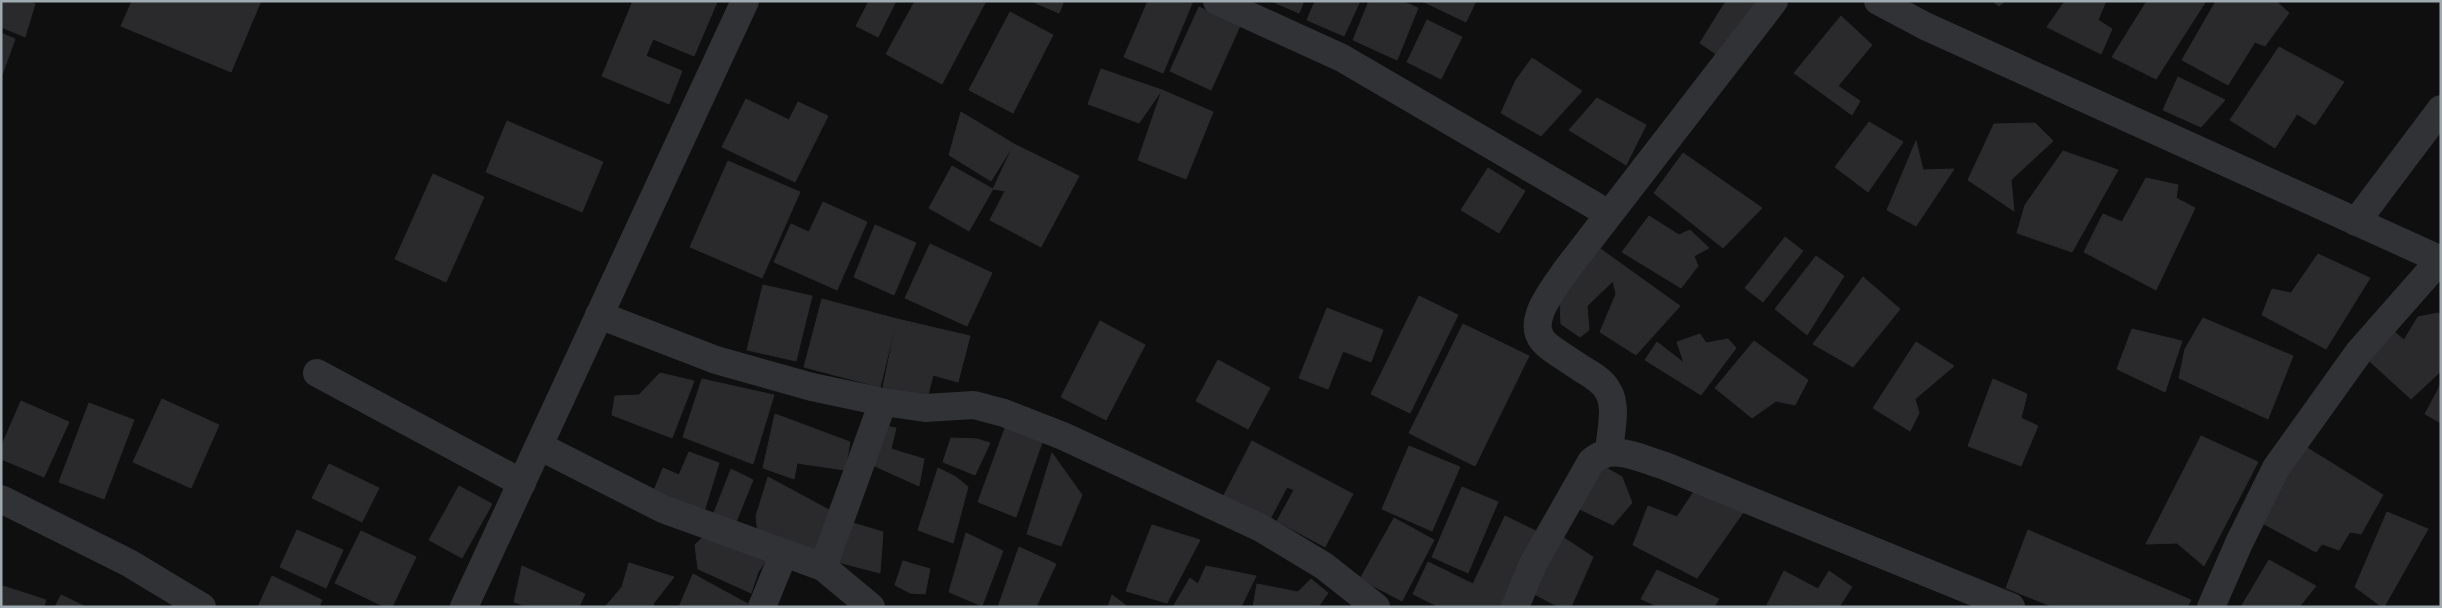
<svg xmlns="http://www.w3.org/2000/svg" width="2442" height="608" viewBox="0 0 2442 608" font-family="'Fira Sans',sans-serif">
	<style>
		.building { fill: #2a2a2c; stroke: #292a2c }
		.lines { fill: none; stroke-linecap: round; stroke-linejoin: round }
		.minor { stroke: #303235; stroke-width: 28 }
	</style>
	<rect width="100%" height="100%" fill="#0f0f10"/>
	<g class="building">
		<polygon points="1,1 29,1 35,4 25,37 1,27"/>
		<polygon points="132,1 261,1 231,72 121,26"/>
		<polygon points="633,1 717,2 694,56 653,39 646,56 682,71 669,104 602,76"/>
		<polygon points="869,1 896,1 878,37 856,26"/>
		<polygon points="915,1 986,1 942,84 886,54"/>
		<polygon points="1031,1 1064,1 1059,13"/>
		<polygon points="1148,1 1193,1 1163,73 1124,57"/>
		<polygon points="1271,1 1304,1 1299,13"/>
		<polygon points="1315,1 1360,1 1344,36 1307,20"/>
		<polygon points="1369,1 1402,1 1418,8 1397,60 1353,40"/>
		<polygon points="1422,1 1476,1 1466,22"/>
		<polygon points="1726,1 1752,1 1757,5 1723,59 1700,43"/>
		<polygon points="1992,1 2005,1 1999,6"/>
		<polygon points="2065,1 2106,1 2098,20 2112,29 2101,54 2047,27"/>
		<polygon points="2147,1 2206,1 2156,79 2112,57"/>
		<polygon points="2216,1 2276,1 2289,13 2265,46 2255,42 2228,85 2182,60"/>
		<polygon points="1199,7 1240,26 1211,90 1170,71"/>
		<polygon points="1010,12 1053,35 1013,113 969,90"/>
		<polygon points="1841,16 1872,45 1838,86 1860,101 1852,115 1794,73"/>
		<polygon points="1427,20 1462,37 1441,79 1407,62"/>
		<polygon points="1,33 15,39 2,75 1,75"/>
		<polygon points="2279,47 2344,82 2315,125 2297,114 2275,148 2230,120"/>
		<polygon points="1532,58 1582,91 1541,136 1501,113 1516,80"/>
		<polygon points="1101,69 1162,90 1139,123 1088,104"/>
		<polygon points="2178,77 2225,100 2201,127 2163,110"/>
		<polygon points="1162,90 1213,112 1186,179 1138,160"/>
		<polygon points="1597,98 1646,125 1626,165 1569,130"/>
		<polygon points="746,99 789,120 798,102 828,116 795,182 722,147"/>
		<polygon points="961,112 1014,144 991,181 949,155"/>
		<polygon points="507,121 603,162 582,212 486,172"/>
		<polygon points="1869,122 1903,142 1868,192 1835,167"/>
		<polygon points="2035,123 2053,141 2011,180 2014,211 1968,180 1994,124"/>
		<polygon points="1916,141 1923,170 1954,169 1916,226 1887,210"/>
		<polygon points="1014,144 1079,176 1041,247 990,220 1005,191 993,189"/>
		<polygon points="2063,151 2118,170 2072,252 2017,233 2025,205"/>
		<polygon points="1683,153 1762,208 1723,248 1654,193"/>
		<polygon points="728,161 800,192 762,278 690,247"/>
		<polygon points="952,166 993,189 969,231 929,208"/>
		<polygon points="1488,168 1525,191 1499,233 1461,210"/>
		<polygon points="433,174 484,197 446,282 395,259"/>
		<polygon points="2146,178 2178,185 2176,198 2195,208 2156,290 2084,252 2103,214 2122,222"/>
		<polygon points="823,202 867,222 837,290 774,262 791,224 809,232"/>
		<polygon points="1649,216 1679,235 1690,230 1709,248 1694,256 1698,266 1681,288 1622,252"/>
		<polygon points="875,225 916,243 894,295 854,277"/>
		<polygon points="1785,237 1803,251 1763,302 1745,288"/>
		<polygon points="930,244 992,273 967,326 905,298"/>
		<polygon points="1595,245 1680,306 1636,355 1600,332 1616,294 1613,281 1587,306 1589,330 1580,337 1561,324 1560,301"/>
		<polygon points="2318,254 2370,278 2326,349 2262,315 2272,289 2291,293"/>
		<polygon points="1816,256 1844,276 1807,335 1775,309"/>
		<polygon points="1863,277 1900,309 1853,367 1813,344"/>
		<polygon points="763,285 812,296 796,361 747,350"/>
		<polygon points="1419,296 1458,315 1410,413 1371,394"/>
		<polygon points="822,299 897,319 880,387 804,367"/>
		<polygon points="1327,308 1383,330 1371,362 1343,351 1328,389 1299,378"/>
		<polygon points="2438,313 2441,315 2441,371 2411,399 2365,357 2391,329 2404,340 2418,317"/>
		<polygon points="2203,318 2293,356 2268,419 2179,378 2185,349"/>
		<polygon points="897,319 970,336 958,382 933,375 927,399 883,387"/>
		<polygon points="1100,321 1145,345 1106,420 1061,397"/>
		<polygon points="1463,324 1529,356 1475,466 1409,433"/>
		<polygon points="2132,329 2182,341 2165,392 2117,369"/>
		<polygon points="1700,334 1706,343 1728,339 1736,348 1701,395 1645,360 1657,342 1684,363 1677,342"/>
		<polygon points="1754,341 1808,380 1795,405 1776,401 1752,418 1715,388"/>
		<polygon points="1916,342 1954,366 1915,399 1919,413 1910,431 1873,408"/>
		<polygon points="1218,360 1270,388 1248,429 1196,401"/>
		<polygon points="660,373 694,381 672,438 612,415 615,396 639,395"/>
		<polygon points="702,379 774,395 753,464 683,437"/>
		<polygon points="1993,379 2027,394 2021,418 2038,426 2021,466 1968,446"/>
		<polygon points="2441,384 2441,423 2425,414"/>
		<polygon points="162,399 219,425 191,488 133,462"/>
		<polygon points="21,401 69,422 44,477 1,459 1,447"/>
		<polygon points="89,403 134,420 104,499 59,482"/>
		<polygon points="775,414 850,442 845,470 797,463 794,479 763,468"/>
		<polygon points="880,425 896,428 891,449 924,459 919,486 868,463"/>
		<polygon points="1005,428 1024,428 1044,437 1016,517 978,502"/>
		<polygon points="2201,436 2258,462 2204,566 2177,543 2146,544"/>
		<polygon points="951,438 977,439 990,443 975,475 943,462"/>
		<polygon points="1252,441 1353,494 1325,547 1277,521 1294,490 1287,487 1268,523 1222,499"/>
		<polygon points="2301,444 2383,495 2361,534 2350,532 2339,550 2322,544 2316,552 2264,524"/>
		<polygon points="1409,446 1460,467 1432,531 1382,509"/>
		<polygon points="689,452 719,463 704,512 653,493 663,468 679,475"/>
		<polygon points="1052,453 1082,495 1061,546 1027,534"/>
		<polygon points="329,464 379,488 362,522 312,498"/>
		<polygon points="1603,466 1622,477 1632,503 1613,525 1575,507"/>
		<polygon points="938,468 956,477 968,487 953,543 918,530"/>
		<polygon points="731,469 753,480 734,527 712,518"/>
		<polygon points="768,477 831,511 818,553 758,534 756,516"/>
		<polygon points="459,486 492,504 462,558 429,540"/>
		<polygon points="1462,487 1498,502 1468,573 1432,557"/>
		<polygon points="1697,487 1747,507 1697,578 1633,545 1648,506 1677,517"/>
		<polygon points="2387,512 2428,529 2384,607 2382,607 2355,587"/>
		<polygon points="1505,516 1540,533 1506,607 1439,607 1413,594 1428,562 1473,584"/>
		<polygon points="1394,518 1434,540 1402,601 1360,579"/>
		<polygon points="846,521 883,532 880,573 834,561"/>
		<polygon points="1152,525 1200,540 1167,603 1126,591"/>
		<polygon points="297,530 343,550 326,588 280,567"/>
		<polygon points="2028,530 2191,600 2187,607 2053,607 2006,588"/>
		<polygon points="361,531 416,557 392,607 385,607 335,583"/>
		<polygon points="966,533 1003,551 982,606 949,592"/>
		<polygon points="706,534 770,555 758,572 751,593 698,569 695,545"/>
		<polygon points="1558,534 1593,557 1571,607 1559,607 1534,594"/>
		<polygon points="1019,547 1056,564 1036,607 998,607"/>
		<polygon points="2269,560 2316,586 2299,607 2241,607"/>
		<polygon points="903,561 930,569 925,594 910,593 895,585"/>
		<polygon points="629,563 674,577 653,604 655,607 605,607 622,587"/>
		<polygon points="522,566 585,594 579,607 528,607 514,602"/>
		<polygon points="1206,566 1256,576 1241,607 1173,607 1190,578 1198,584"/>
		<polygon points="1657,570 1719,599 1714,607 1659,607 1641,599"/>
		<polygon points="1784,571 1818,589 1829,571 1852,587 1839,607 1767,605"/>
		<polygon points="693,574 748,604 747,607 679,607"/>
		<polygon points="272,576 322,600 319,607 258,607"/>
		<polygon points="1311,579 1328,593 1318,607 1253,607 1257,584 1298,592"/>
		<polygon points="3,586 46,600 44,607 1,607"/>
		<polygon points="61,595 86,607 55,607"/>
		<polygon points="1112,595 1128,607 1108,607"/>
	</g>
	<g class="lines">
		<g class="minor">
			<polyline points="1217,1 1342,58 1609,214"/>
			<polyline points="1878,1 1925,26 2441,260"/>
			<polyline points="2356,222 2441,109"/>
			<polyline points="599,315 716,360 812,387 883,402 925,408 974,405 1004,413 1063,436 1261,528 1324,566 1376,607"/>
			<polyline points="317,373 522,483"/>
			<polyline points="539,446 663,509 823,567 871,607"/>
			<path d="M1609 452C1610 434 1618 407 1608 391 1603 381 1592 375 1582 369 1571 361 1558 354 1547 345 1522 324 1554 289 1567 269L1774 1"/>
			<polyline points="1,499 129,563 202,607"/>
			<polyline points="823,567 883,402"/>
			<polyline points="464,607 745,1"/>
			<polyline points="762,607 784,553"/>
			<path d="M1515 607 1533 564 1591 462C1612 442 1641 459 1665 466L2011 607"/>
			<polyline points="2211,607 2239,543 2276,468 2359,352 2440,260"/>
		</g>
	</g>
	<rect width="2442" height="608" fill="none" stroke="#a0aab1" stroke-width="5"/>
</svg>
